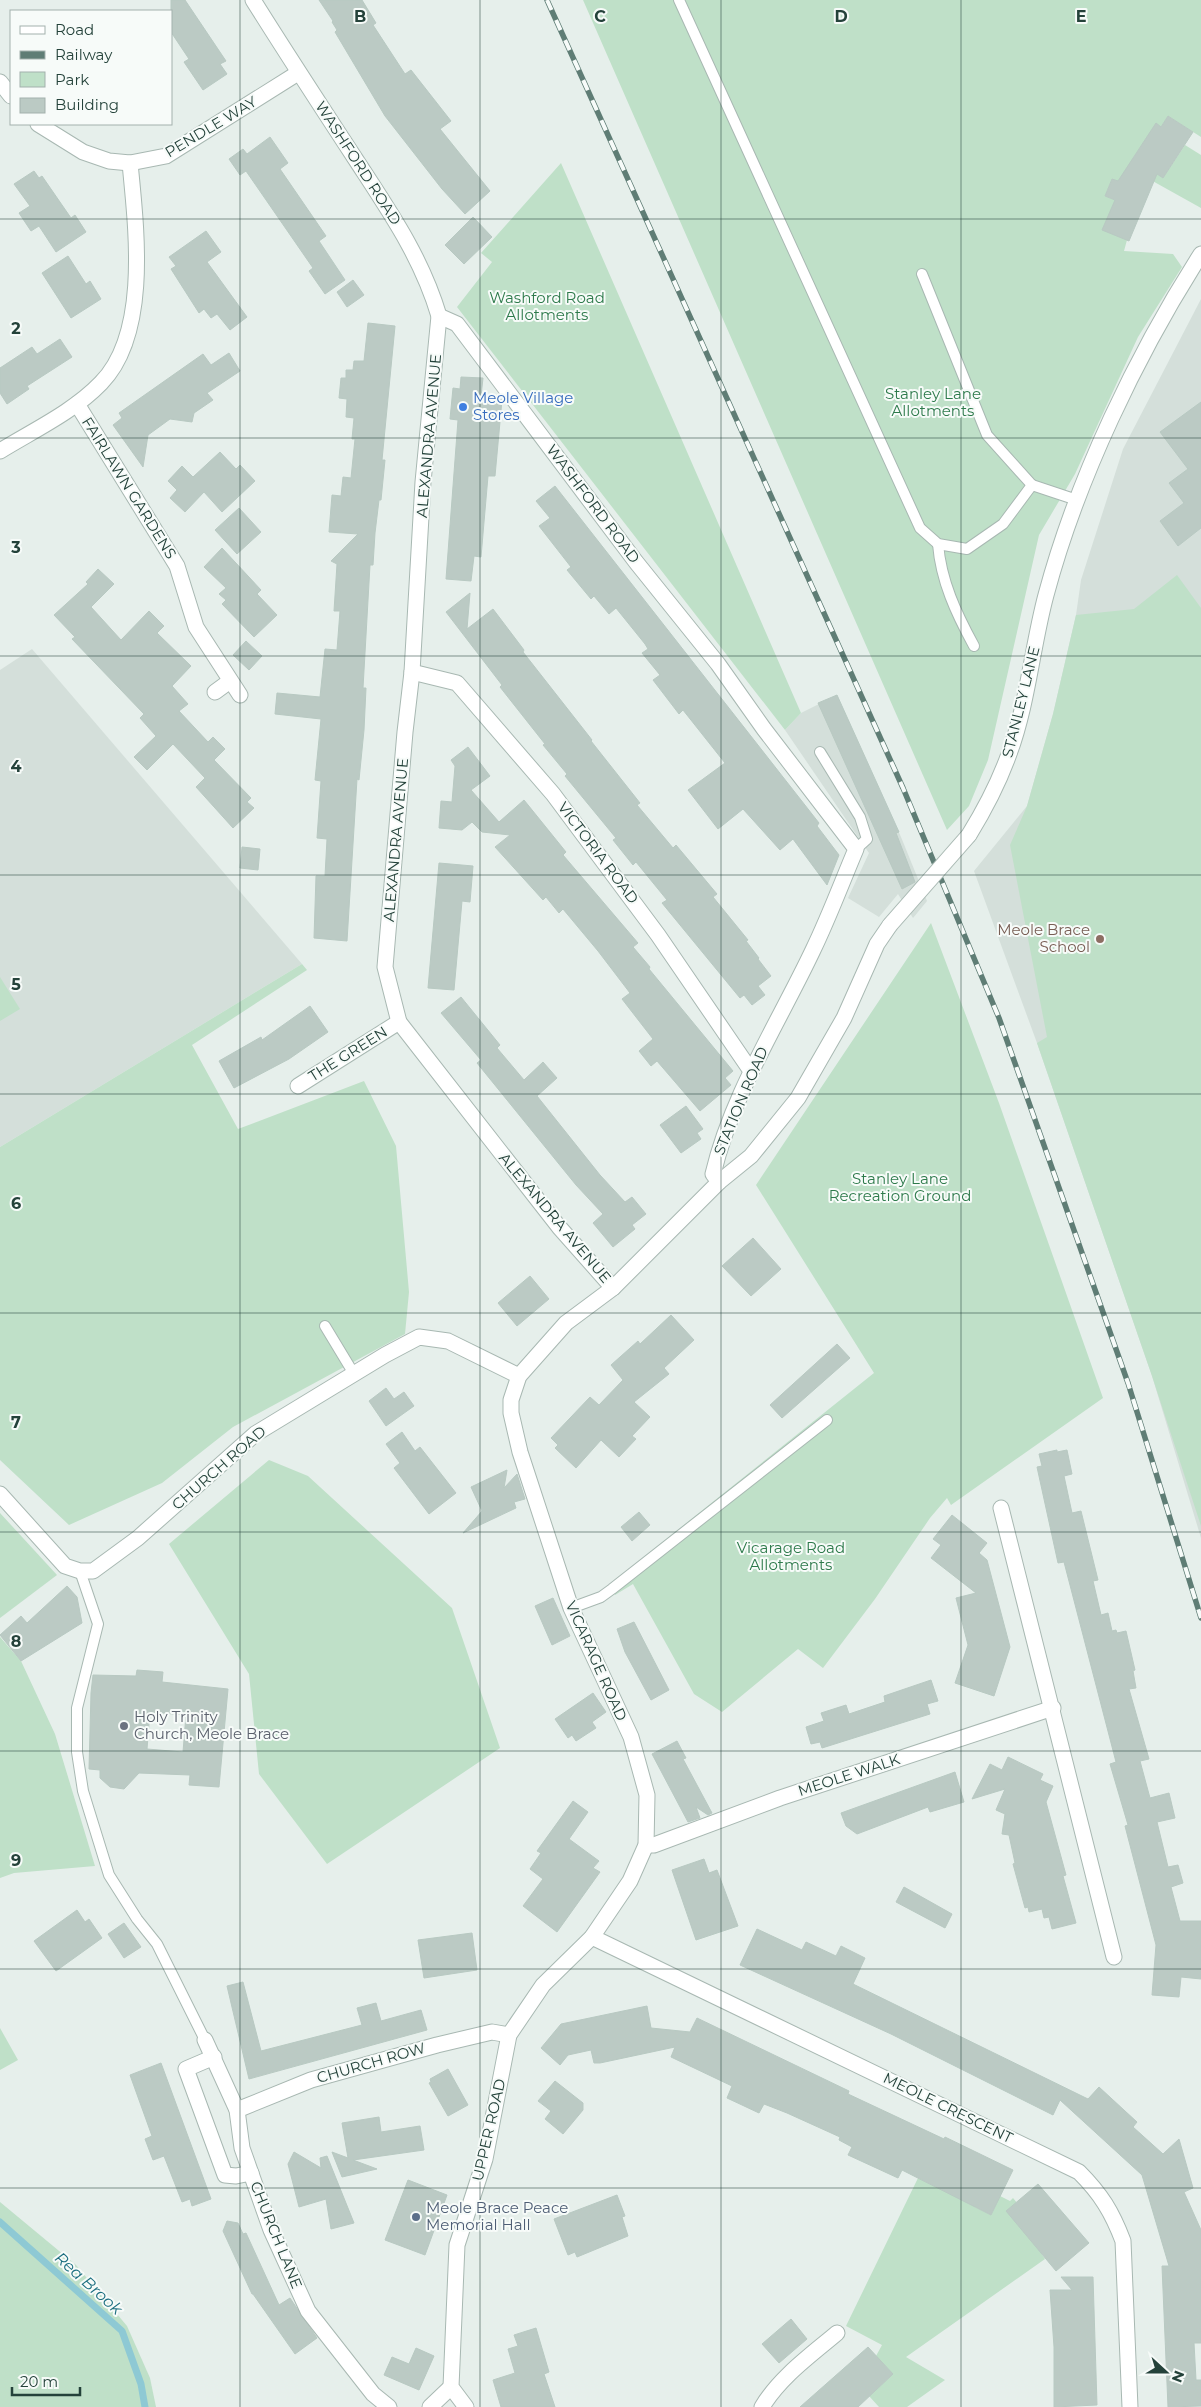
<svg xmlns="http://www.w3.org/2000/svg" width="1201" height="2407" viewBox="0 0 1201 2407" font-family="Montserrat,sans-serif">
	<style>
		.built { fill: #d4dfda }
		.green { fill: #bfe0c8 }
		.lines { fill: none; stroke-linecap: round; stroke-linejoin: round }
		.stream { stroke: #8ec9d4; stroke-width: 7 }
		.building { fill: #bbcac4; stroke: #b8c9c2; fill-rule: evenodd }
		.lane-casing { stroke: #a8b8b2; stroke-width: 12 }
		.street-casing { stroke: #a8b8b2; stroke-width: 17 }
		.lane { stroke: #fff; stroke-width: 10 }
		.street { stroke: #fff; stroke-width: 15 }
		.rail-casing { stroke: #5f7d75; stroke-width: 5.5 }
		.rail { stroke: #f7fbf9; stroke-width: 4; stroke-dasharray: 11; stroke-linecap: butt }
		.street-bridge-casing { stroke: #a8b8b2; stroke-width: 17; stroke-linecap: butt }
		.street-bridge { stroke: #fff; stroke-width: 15 }
		.grid { fill: none; stroke: #24423a; stroke-width: 1; stroke-opacity: 0.55 }
		.shop-dot { fill: #3f7fe0; stroke: #f7fbf9; stroke-width: 2 }
		.education-dot { fill: #8d6e63; stroke: #f7fbf9; stroke-width: 2 }
		.worship-dot { fill: #6b7280; stroke: #f7fbf9; stroke-width: 2 }
		.service-dot { fill: #5c6f8a; stroke: #f7fbf9; stroke-width: 2 }
		.labels { text-anchor: middle; stroke-width: 4; stroke-linejoin: round; paint-order: stroke }
		.street-label { font-size: 15px; fill: #24423a; stroke: #f7fbf9 }
		.park-label { font-size: 15px; fill: #2d7a4b; stroke: #f7fbf9 }
		.shop-label { font-size: 15px; fill: #366cbe; stroke: #f7fbf9; text-anchor: start }
		.education-label { font-size: 15px; fill: #785e54; stroke: #f7fbf9; text-anchor: end }
		.worship-label { font-size: 15px; fill: #5b616d; stroke: #f7fbf9; text-anchor: start }
		.service-label { font-size: 15px; fill: #4e5e75; stroke: #f7fbf9; text-anchor: start }
		.water-label { font-size: 16px; font-style: italic; fill: #1c6f80; stroke: #f7fbf9 }
		.grid-label { font-size: 16px; text-anchor: middle; font-weight: bold; fill: #24423a; stroke: #f7fbf9; stroke-width: 4; stroke-linejoin: round; paint-order: stroke }
	</style>
	<rect width="100%" height="100%" fill="#e6efeb"/>
	<g class="built">
		<polygon points="1201,299 1201,1538 1152,1376 1037,1043 974,871 1027,806 1053,714 1076,615 1081,580 1123,449"/>
		<polygon points="32,649 302,964 0,1147 0,670"/>
		<polygon points="837,695 901,837 927,901 913,918 898,894 879,917 848,898 869,853 785,730 801,713"/>
	</g>
	<g class="green">
		<polygon points="583,0 1201,0 1201,137 1168,116 1161,127 1156,124 1133,158 1163,178 1185,145 1201,155 1201,208 1140,174 1133,187 1112,179 1105,196 1115,200 1127,240 1124,251 1173,254 1182,267 1138,337 1075,474 1039,535 988,760 969,806 947,830"/>
		<polygon points="561,163 801,713 785,730 457,307 492,262 481,253"/>
		<polygon points="1177,575 1201,608 1201,1526 1152,1376 1037,1043 1047,1037 1010,845 1027,806 1053,714 1076,615 1134,609"/>
		<polygon points="931,923 999,1103 1103,1398 951,1505 947,1498 930,1518 875,1599 823,1668 798,1649 722,1712 694,1694 633,1584 615,1595 610,1584 874,1373 756,1185"/>
		<polygon points="302,964 307,970 192,1045 238,1129 364,1081 396,1146 409,1292 405,1334 233,1427 162,1483 69,1525 0,1460 0,1147"/>
		<polygon points="0,977 20,1009 0,1021"/>
		<polygon points="269,1460 308,1476 452,1608 500,1748 327,1864 259,1774 249,1674 169,1544"/>
		<polygon points="0,1513 57,1575 0,1618"/>
		<polygon points="0,1637 21,1661 55,1734 95,1866 14,1873 0,1878"/>
		<polygon points="0,2028 18,2060 0,2070"/>
		<polygon points="918,2178 954,2196 983,2191 975,2207 991,2215 1000,2196 1010,2201 1013,2198 1051,2244 1041,2253 1045,2259 906,2357 945,2380 907,2407 879,2407 869,2396 893,2374 876,2356 882,2345 846,2326"/>
		<polygon points="0,2202 76,2265 127,2326 150,2378 156,2407 0,2407"/>
	</g>
	<g class="lines">
		<polyline class="stream" points="0,2222 122,2331 141,2384 145,2407"/>
	</g>
	<g class="building">
		<polygon points="171,0 185,0 226,61 220,64 227,74 203,90 184,62 189,59 171,32"/>
		<polygon points="319,0 362,0 376,23 373,25 405,74 411,70 451,121 440,129 490,191 465,214 442,189 385,116 335,32 337,30 332,22 333,21"/>
		<polygon points="1168,116 1193,132 1163,178 1157,174 1129,241 1102,230 1115,200 1105,196 1112,179 1118,181 1156,123 1161,127"/>
		<polygon points="270,137 288,163 280,169 326,236 319,241 345,280 325,294 309,271 313,268 246,171 240,175 229,159 243,149 247,154"/>
		<polygon points="34,171 39,178 42,176 71,218 75,215 86,232 56,252 39,226 31,231 19,213 30,206 14,184"/>
		<polygon points="473,217 492,237 464,264 445,245"/>
		<polygon points="206,231 221,252 207,262 247,317 230,330 217,314 211,318 204,309 199,313 171,269 176,266 169,257"/>
		<polygon points="68,256 86,284 90,281 101,299 71,318 42,273"/>
		<polygon points="353,280 364,295 347,307 337,292"/>
		<polygon points="368,323 395,326 382,460 385,460 381,500 379,500 375,533 373,565 370,565 363,688 366,688 364,730 359,780 357,779 347,941 314,938 316,876 325,876 327,839 317,838 321,781 315,780 321,719 275,714 277,693 320,697 325,649 337,650 340,611 334,611 337,564 331,561 358,534 329,532 332,495 341,496 343,477 351,478 355,439 352,439 354,418 346,417 347,399 339,398 341,378 346,378 346,370 353,370 354,361 364,361"/>
		<polygon points="60,339 72,357 27,386 29,389 7,404 0,393 0,368 32,347 37,354"/>
		<polygon points="229,353 240,371 207,393 213,400 194,413 192,422 170,419 148,435 143,467 113,425 122,418 119,413 203,354 211,365"/>
		<polygon points="461,377 483,378 481,396 502,400 495,476 488,476 481,557 474,556 471,581 446,579 458,420 450,419 453,388 460,389"/>
		<polygon points="1201,402 1201,528 1178,546 1160,521 1184,503 1169,483 1188,469 1160,432"/>
		<polygon points="220,452 236,469 240,465 255,481 222,512 204,492 185,512 170,498 177,490 168,481 182,466 193,477"/>
		<polygon points="555,486 819,823 817,826 839,855 827,885 793,839 780,850 743,809 718,829 688,790 725,763 683,710 679,714 653,680 660,675 642,653 648,649 645,644 616,608 609,614 594,596 591,599 567,570 571,567 539,526 550,518 536,501"/>
		<polygon points="239,508 261,532 237,554 215,530"/>
		<polygon points="222,548 261,590 257,594 277,615 254,637 222,604 226,600 219,594 226,588 204,567"/>
		<polygon points="98,569 114,584 91,607 121,640 149,611 164,626 157,633 191,666 172,686 188,704 179,711 208,742 213,737 225,749 214,760 251,798 247,802 254,808 233,828 196,787 205,778 173,744 147,770 134,757 156,736 140,718 144,714 72,639 75,637 54,615 88,584 86,582"/>
		<polygon points="470,593 467,629 493,609 524,650 523,652 592,740 591,741 640,803 637,805 673,848 676,845 717,894 713,897 748,940 746,941 759,958 758,959 771,976 758,986 765,995 752,1005 744,995 740,998 662,903 667,900 636,862 633,865 613,840 616,838 565,776 567,774 543,745 545,744 500,687 502,685 446,612"/>
		<polygon points="246,641 262,656 249,670 233,655"/>
		<polygon points="837,695 899,832 896,833 915,882 902,889 818,703"/>
		<polygon points="468,747 490,776 471,790 499,822 524,800 566,852 563,855 638,943 633,947 650,967 649,969 733,1071 725,1078 731,1085 700,1111 657,1061 651,1066 639,1051 653,1039 622,999 630,993 598,951 563,909 559,913 546,897 543,900 495,847 510,835 482,832 472,822 462,830 439,828 441,801 452,802 455,766 451,760"/>
		<polygon points="242,847 260,849 258,870 240,868"/>
		<polygon points="439,863 473,866 470,902 462,901 454,990 428,988"/>
		<polygon points="461,997 500,1045 497,1048 524,1080 543,1062 557,1078 537,1096 600,1175 625,1202 632,1197 646,1214 632,1225 635,1229 613,1247 593,1223 603,1214 576,1185 477,1063 481,1060 441,1013"/>
		<polygon points="310,1006 328,1032 289,1059 234,1088 219,1061 261,1037 262,1040"/>
		<polygon points="686,1106 703,1129 697,1133 701,1139 681,1153 660,1125"/>
		<polygon points="753,1238 781,1269 751,1296 722,1266"/>
		<polygon points="530,1276 549,1299 517,1326 498,1303"/>
		<polygon points="671,1315 694,1340 664,1368 669,1374 634,1402 650,1417 632,1436 636,1439 619,1457 601,1440 576,1468 555,1448 558,1445 551,1438 590,1397 599,1405 623,1380 611,1365 638,1341 640,1344"/>
		<polygon points="837,1344 850,1358 782,1418 770,1405"/>
		<polygon points="386,1388 394,1399 404,1392 414,1406 386,1426 369,1401"/>
		<polygon points="402,1432 415,1451 420,1447 456,1493 429,1514 394,1468 400,1463 386,1444"/>
		<polygon points="1057,1450 1057,1452 1067,1450 1072,1474 1064,1476 1072,1513 1081,1511 1098,1580 1093,1581 1101,1615 1108,1613 1112,1631 1116,1630 1117,1633 1126,1631 1135,1670 1133,1671 1136,1688 1129,1689 1149,1759 1140,1761 1150,1798 1169,1793 1175,1818 1157,1822 1168,1867 1178,1865 1183,1883 1171,1887 1180,1921 1201,1921 1201,1979 1181,1977 1179,1997 1152,1995 1156,1945 1125,1826 1128,1825 1110,1764 1116,1762 1064,1562 1058,1563 1037,1467 1042,1466 1039,1454"/>
		<polygon points="507,1470 504,1488 517,1474 525,1499 514,1502 516,1508 463,1533 482,1511 471,1487"/>
		<polygon points="639,1512 650,1525 632,1541 621,1527"/>
		<polygon points="952,1515 987,1543 979,1553 987,1560 1010,1647 994,1696 955,1683 968,1645 956,1598 976,1593 931,1558 941,1545 933,1539"/>
		<polygon points="67,1586 77,1597 82,1623 21,1661 0,1635 21,1616 27,1623"/>
		<polygon points="553,1598 570,1636 552,1645 535,1606"/>
		<polygon points="634,1622 669,1690 651,1700 625,1652 617,1629"/>
		<path d="M137 1670 163 1672 162 1682 228 1689 219 1787 189 1785 190 1775 139 1773 124 1789 110 1787 100 1778V1770L89 1769 91 1693 93 1675 136 1676ZM150 1712 186 1715 183 1752 147 1749Z"/>
		<polygon points="931,1680 938,1701 927,1704 930,1714 822,1748 820,1742 811,1744 806,1727 824,1721 821,1713 846,1705 849,1714 885,1702 884,1696"/>
		<polygon points="593,1693 606,1712 592,1722 596,1728 576,1741 572,1735 568,1738 555,1719"/>
		<polygon points="677,1741 686,1758 683,1759 712,1813 708,1815 696,1807 700,1818 688,1822 652,1754"/>
		<polygon points="1008,1757 1043,1774 1040,1780 1053,1786 1046,1802 1066,1875 1063,1876 1076,1923 1052,1929 1049,1917 1044,1918 1042,1909 1029,1912 1028,1907 1025,1908 1013,1864 1015,1863 1009,1835 1002,1834 1005,1814 996,1810 1005,1789 972,1799 990,1764 1002,1770"/>
		<polygon points="955,1772 964,1802 930,1812 928,1807 857,1834 846,1826 841,1813"/>
		<polygon points="573,1801 588,1812 569,1839 599,1861 593,1868 600,1872 557,1932 523,1906 543,1879 530,1869 541,1853 537,1851"/>
		<polygon points="704,1859 709,1873 717,1870 738,1926 696,1940 672,1870"/>
		<polygon points="904,1887 952,1914 945,1928 896,1902"/>
		<polygon points="77,1910 85,1922 89,1919 102,1938 56,1971 34,1941"/>
		<polygon points="124,1923 141,1947 124,1958 108,1934"/>
		<polygon points="757,1929 802,1950 806,1942 836,1956 841,1946 865,1958 853,1984 1088,2099 1099,2087 1137,2122 1133,2127 1163,2154 1179,2139 1193,2188 1184,2192 1201,2230 1201,2343 1194,2343 1196,2380 1201,2380 1201,2406 1168,2407 1162,2266 1169,2266 1142,2175 1060,2100 1053,2115 891,2034 740,1965"/>
		<polygon points="472,1933 477,1970 424,1978 418,1940"/>
		<polygon points="243,1982 261,2051 362,2025 357,2008 376,2003 381,2021 421,2010 427,2030 249,2079 227,1986"/>
		<polygon points="647,2006 651,2028 690,2032 697,2018 849,2091 848,2094 944,2139 945,2137 1013,2170 991,2215 902,2170 898,2178 848,2155 852,2147 839,2140 840,2137 787,2113 764,2104 759,2113 742,2105 727,2098 732,2086 671,2057 675,2047 600,2063 594,2063 591,2050 568,2055 560,2065 541,2048 561,2024"/>
		<polygon points="161,2063 211,2199 192,2206 190,2199 182,2202 164,2156 153,2160 145,2139 152,2136 130,2075"/>
		<polygon points="448,2069 468,2105 448,2116 429,2083 431,2082 430,2079"/>
		<polygon points="555,2081 583,2103 583,2110 563,2134 545,2119 551,2111 538,2101"/>
		<polygon points="379,2117 381,2132 420,2126 424,2150 353,2160 377,2169 342,2177 332,2152 348,2158 342,2123"/>
		<polygon points="294,2152 321,2168 320,2158 327,2156 354,2223 331,2229 326,2199 299,2207 288,2164"/>
		<polygon points="408,2180 447,2195 425,2255 385,2240"/>
		<polygon points="1038,2184 1089,2243 1056,2271 1006,2211"/>
		<polygon points="617,2195 625,2216 622,2217 628,2236 577,2257 575,2252 568,2255 554,2219"/>
		<polygon points="227,2221 238,2223 243,2234 246,2233 279,2305 290,2298 317,2338 295,2354 253,2294 252,2294 223,2231"/>
		<polygon points="1061,2277 1093,2277 1097,2405 1054,2407 1054,2347 1050,2290 1072,2290"/>
		<polygon points="791,2319 807,2339 779,2363 762,2344"/>
		<polygon points="536,2328 549,2372 544,2374 555,2407 501,2407 493,2380 515,2373 508,2349 518,2346 514,2335"/>
		<polygon points="868,2347 893,2374 858,2407 800,2407"/>
		<polygon points="416,2348 434,2356 419,2390 384,2375 392,2357 409,2364"/>
	</g>
	<g class="lines">
		<g class="lane-casing">
			<g id="lane">
				<polyline points="679,0 920,528 938,544 967,549 1003,524 1032,485 1077,500"/>
				<polyline points="922,274 987,435 1032,485"/>
				<path d="M938 544C941 581 956 613 974 646"/>
				<polyline points="820,752 860,817 867,839 856,849"/>
				<polyline points="325,1326 354,1374"/>
				<polyline points="80,1571 98,1624 77,1708 77,1752 83,1791 109,1875 137,1919 157,1944 205,2040"/>
				<polyline points="571,1608 601,1597 612,1589 827,1420"/>
			</g>
		</g>
		<g class="street-casing">
			<g id="street">
				<path d="M253 0C288 56 324 111 360 166 392 215 422 259 439 316L423 482 412 672 405 732 385 967 399 1022 559 1227 613 1288"/>
				<polyline points="0,82 11,96"/>
				<polyline points="38,124 83,152 109,161 130,163 166,156 298,73"/>
				<path d="M439 316 457 324 636 562 718 664 764 729 856 849C842 882 829 917 813 950 778 1024 732 1094 713 1174L719 1182 613 1288 566 1323 519 1376 511 1400V1413L520 1452 571 1608 631 1737 647 1795 646 1845 630 1881 592 1937 543 1985 509 2035 485 2159 457 2245 451 2387 466 2407"/>
				<polyline points="77,404 177,566 196,627 240,695"/>
				<path d="M0 451C34 430 73 412 101 383 150 333 136 227 130 163"/>
				<polyline points="412,672 457,683 553,794 658,935 751,1071"/>
				<polyline points="215,692 230,681"/>
				<path d="M969 835C985 809 999 782 1009 754 1028 703 1032 647 1046 595 1077 479 1137 354 1201 254"/>
				<polyline points="298,1086 399,1022"/>
				<polyline points="719,1182 751,1156 798,1098 844,1018 877,944 890,925"/>
				<polyline points="0,1494 65,1566 80,1571 93,1571 138,1538 255,1434 385,1355 419,1337 448,1341 519,1376"/>
				<polyline points="1001,1508 1114,1957"/>
				<polyline points="646,1845 654,1845 780,1798 1053,1708"/>
				<path d="M592 1937 1079 2172C1101 2194 1112 2212 1123 2241L1130 2407"/>
				<polyline points="205,2040 237,2110 242,2148 271,2230 308,2311 373,2394 389,2407"/>
				<polyline points="214,2057 186,2069 225,2175 236,2176 251,2173"/>
				<polyline points="237,2110 311,2080 437,2045 492,2032 509,2035"/>
				<polyline points="430,2407 451,2387"/>
				<path d="M762 2407C780 2377 811 2355 837 2333"/>
			</g>
		</g>
		<use href="#lane" class="lane"/>
		<use href="#street" class="street"/>
		<g class="rail-casing">
			<polyline id="rail" points="547,0 903,788 999,1018 1128,1383 1201,1618"/>
		</g>
		<use href="#rail" class="rail"/>
		<g class="street-bridge-casing">
			<polyline id="street-bridge" points="890,925 969,835"/>
		</g>
		<use href="#street-bridge" class="street-bridge"/>
	</g>
	<path class="grid" d="M240 0V2407M480 0V2407M721 0V2407M961 0V2407M0 219H1201M0 438H1201M0 656H1201M0 875H1201M0 1094H1201M0 1313H1201M0 1532H1201M0 1751H1201M0 1969H1201M0 2188H1201"/>
	<circle class="shop-dot" cx="463" cy="407" r="5"/>
	<circle class="education-dot" cx="1100" cy="939" r="5"/>
	<circle class="worship-dot" cx="124" cy="1726" r="5"/>
	<circle class="service-dot" cx="416" cy="2217" r="5"/>
	<g class="labels">
		<g class="street-label">
			<text transform="translate(211 127) rotate(-31)" y="5">PENDLE WAY</text>
			<text transform="translate(358 163) rotate(57)" y="5">WASHFORD ROAD</text>
			<text transform="translate(429 436) rotate(-85)" y="5">ALEXANDRA AVENUE</text>
			<text transform="translate(129 488) rotate(58)" y="5">FAIRLAWN GARDENS</text>
			<text transform="translate(593 504) rotate(53)" y="5">WASHFORD ROAD</text>
			<text transform="translate(1021 702) rotate(-76)" y="5">STANLEY LANE</text>
			<text transform="translate(396 840) rotate(-85)" y="5">ALEXANDRA AVENUE</text>
			<text transform="translate(598 853) rotate(53)" y="5">VICTORIA ROAD</text>
			<text transform="translate(348 1054) rotate(-32)" y="5">THE GREEN</text>
			<text transform="translate(741 1101) rotate(-67)" y="5">STATION ROAD</text>
			<text transform="translate(555 1218) rotate(50)" y="5">ALEXANDRA AVENUE</text>
			<text transform="translate(219 1468) rotate(-41)" y="5">CHURCH ROAD</text>
			<text transform="translate(596 1661) rotate(66)" y="5">VICARAGE ROAD</text>
			<text transform="translate(849 1775) rotate(-18)" y="5">MEOLE WALK</text>
			<text transform="translate(371 2063) rotate(-16)" y="5">CHURCH ROW</text>
			<text transform="translate(948 2108) rotate(26)" y="5">MEOLE CRESCENT</text>
			<text transform="translate(489 2130) rotate(-77)" y="5">UPPER ROAD</text>
			<text transform="translate(276 2235) rotate(68)" y="5">CHURCH LANE</text>
		</g>
		<g class="park-label">
			<text x="547" y="303">Washford Road<tspan x="547" dy="17">Allotments</tspan></text>
			<text x="933" y="399">Stanley Lane<tspan x="933" dy="17">Allotments</tspan></text>
			<text x="900" y="1184">Stanley Lane<tspan x="900" dy="17">Recreation Ground</tspan></text>
			<text x="791" y="1553">Vicarage Road<tspan x="791" dy="17">Allotments</tspan></text>
		</g>
		<g class="shop-label">
			<text x="473" y="403">Meole Village<tspan x="473" dy="17">Stores</tspan></text>
		</g>
		<g class="education-label">
			<text x="1090" y="935">Meole Brace<tspan x="1090" dy="17">School</tspan></text>
		</g>
		<g class="worship-label">
			<text x="134" y="1722">Holy Trinity<tspan x="134" dy="17">Church, Meole Brace</tspan></text>
		</g>
		<g class="service-label">
			<text x="426" y="2213">Meole Brace Peace<tspan x="426" dy="17">Memorial Hall</tspan></text>
		</g>
		<g class="water-label">
			<text transform="translate(89 2283) rotate(42)" y="6">Rea Brook</text>
		</g>
	</g>
	<g class="grid-label">
		<text x="360" y="22">B</text>
		<text x="600" y="22">C</text>
		<text x="841" y="22">D</text>
		<text x="1081" y="22">E</text>
		<text x="16" y="334">2</text>
		<text x="16" y="553">3</text>
		<text x="16" y="772">4</text>
		<text x="16" y="990">5</text>
		<text x="16" y="1209">6</text>
		<text x="16" y="1428">7</text>
		<text x="16" y="1647">8</text>
		<text x="16" y="1866">9</text>
	</g>
	<rect x="10" y="10" width="162" height="115" fill="#f7fbf9" stroke="#a3b1ad"/>
	<rect x="20" y="26" width="25" height="8" fill="#ffffff" stroke="#a3b1ad"/>
	<text x="55" y="35" font-size="15" fill="#24423a">Road</text>
	<rect x="20" y="51" width="25" height="8" fill="#5f7d75" stroke="#a3b1ad"/>
	<text x="55" y="60" font-size="15" fill="#24423a">Railway</text>
	<rect x="20" y="72" width="25" height="15" fill="#bfe0c8" stroke="#a3b1ad"/>
	<text x="55" y="85" font-size="15" fill="#24423a">Park</text>
	<rect x="20" y="98" width="25" height="15" fill="#bbcac4" stroke="#a3b1ad"/>
	<text x="55" y="110" font-size="15" fill="#24423a">Building</text>
	<g transform="translate(1166 2372) rotate(111)" stroke="#f7fbf9" stroke-width="4" paint-order="stroke">
	<path d="M0-4L9 19L0 12L-9 19Z" fill="#24423a"/>
	<text y="-8" font-size="14" font-weight="bold" text-anchor="middle" fill="#24423a">N</text>
	</g>
	<path d="M12 2387v8h68v-8" fill="none" stroke="#24423a" stroke-width="2.5"/>
	<text x="20" y="2387" font-size="15" fill="#24423a" stroke="#f7fbf9" stroke-width="4" paint-order="stroke">20 m</text>
</svg>
